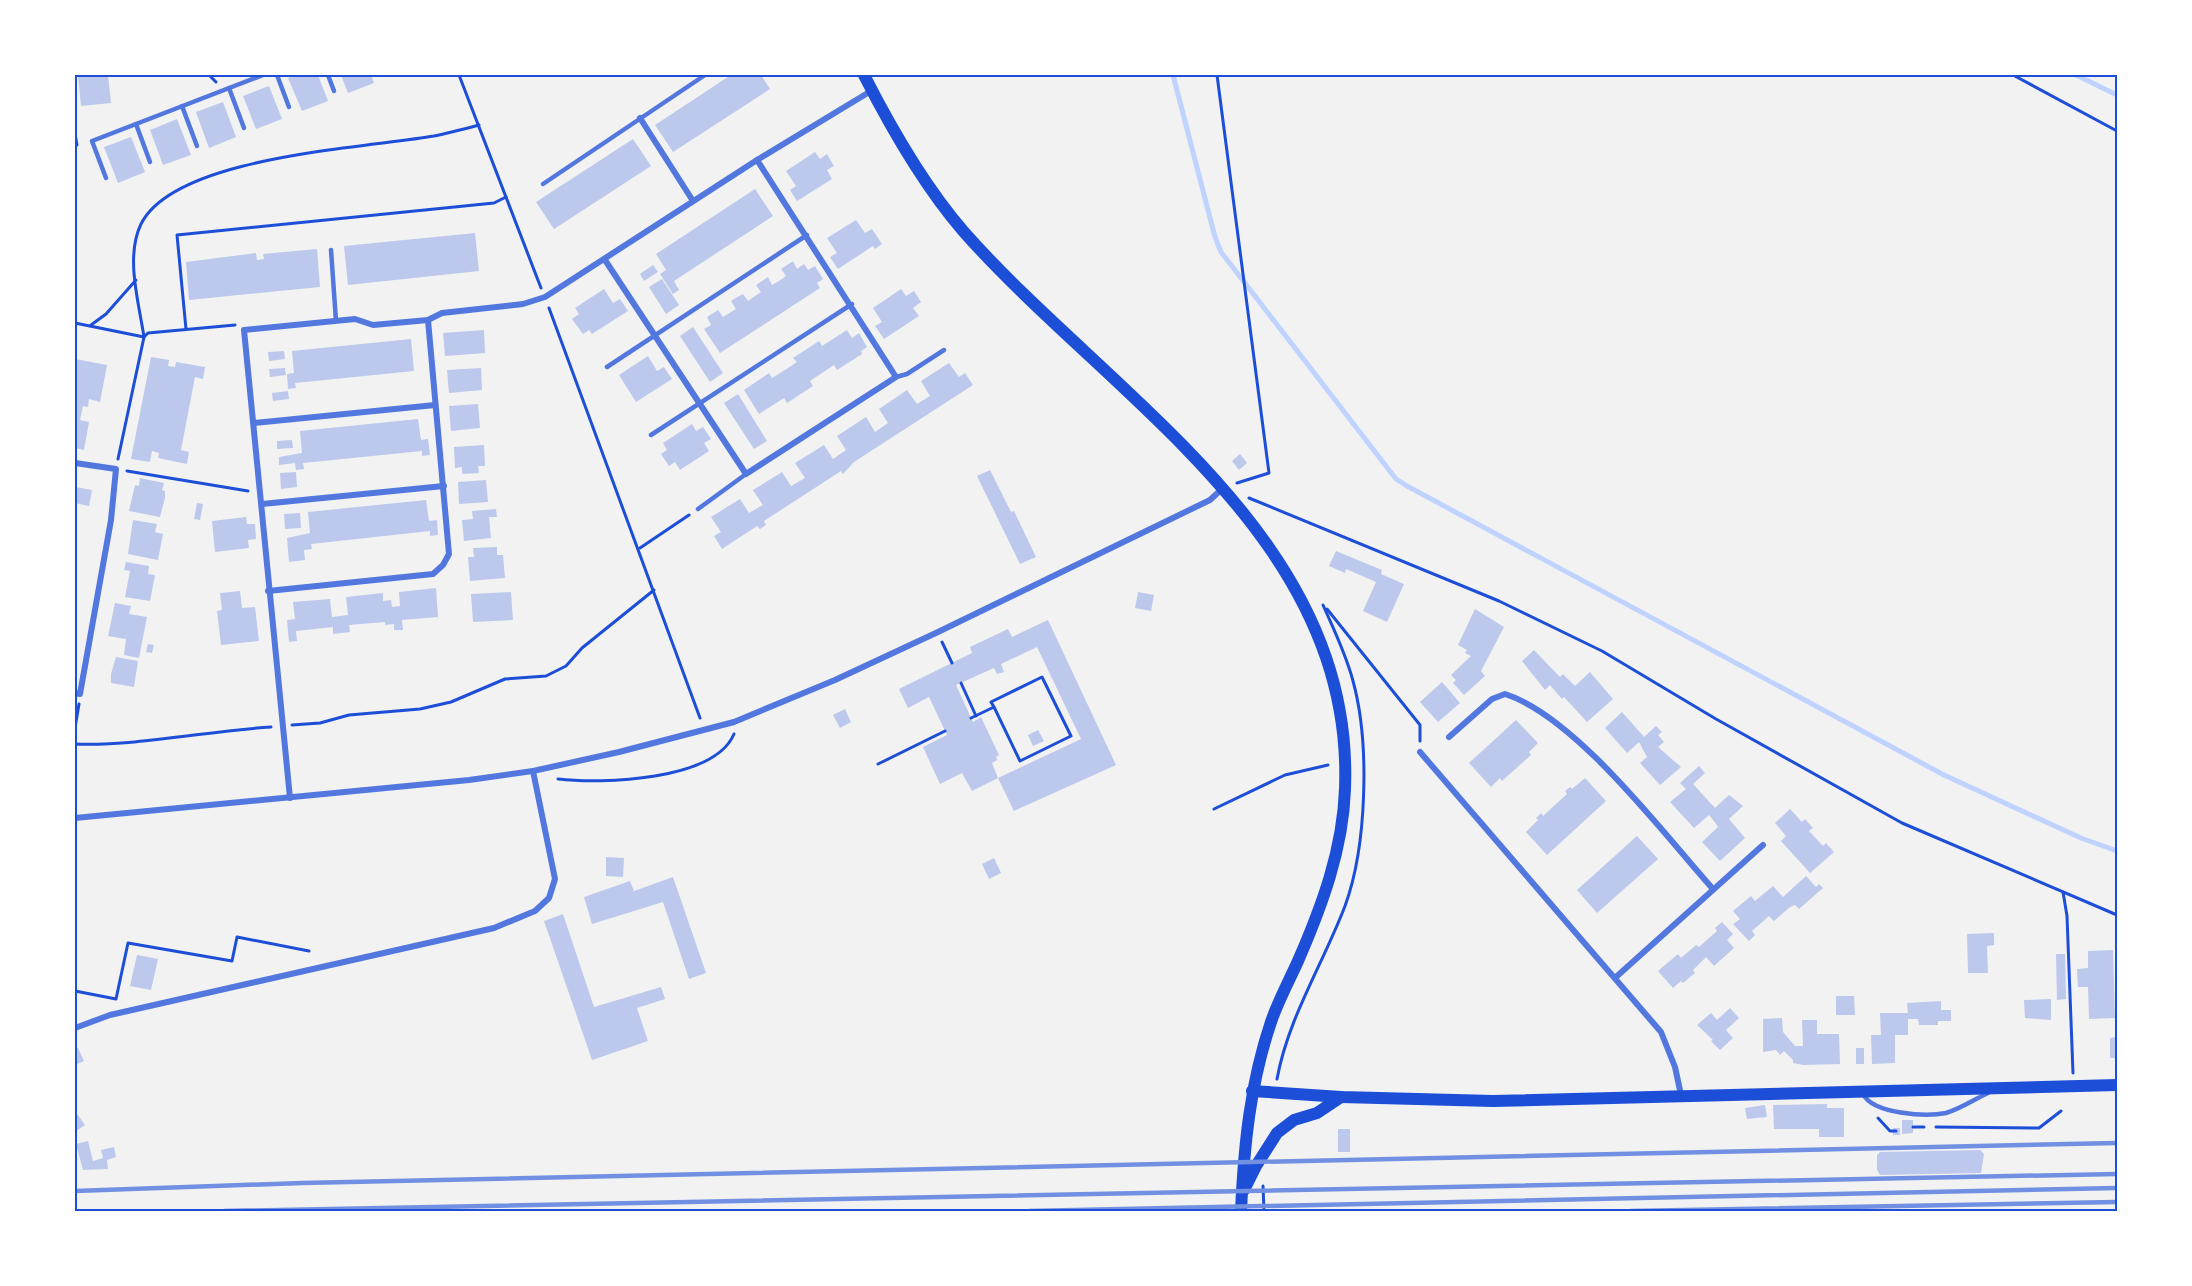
<svg xmlns="http://www.w3.org/2000/svg" width="2192" height="1286" viewBox="0 0 2192 1286" font-family="'Varela Round',sans-serif">
	<style>
		.lines { fill: none; stroke-linecap: round; stroke-linejoin: round }
		.stream { stroke: #bfd3fe; stroke-width: 5 }
		.building { fill: #bdc9ec }
		.path { stroke: #1d4ed8; stroke-width: 3 }
		.service { stroke: #5277de; stroke-width: 4.5 }
		.minor { stroke: #5277de; stroke-width: 6 }
		.secondary { stroke: #1d4ed8; stroke-width: 12 }
		.rail { stroke: #7290e2; stroke-width: 4.5 }
		.neatline { fill: none; stroke: #1d4ed8; stroke-width: 2 }
	</style>
	<rect width="100%" height="100%" fill="#f2f2f2"/>
	<g class="lines">
		<g class="stream">
			<polyline points="1173,75 1215,237 1221,252 1396,479 1407,486 1944,775 2081,838 2117,851"/>
			<polyline points="2076,75 2117,95"/>
		</g>
	</g>
	<g class="building">
		<polygon points="78,75 108,75 111,103 81,106"/>
		<polygon points="295,75 318,75 328,101 302,111 288,78"/>
		<polygon points="341,75 371,75 374,83 348,93"/>
		<polygon points="731,75 761,75 770,89 673,152 655,125"/>
		<polygon points="269,86 282,119 256,129 243,96"/>
		<polygon points="223,102 236,137 209,148 196,112"/>
		<polygon points="177,119 191,155 163,165 150,130"/>
		<polygon points="131,137 145,172 118,183 104,147"/>
		<polygon points="633,139 651,166 554,229 536,202"/>
		<polygon points="815,152 820,159 827,154 834,166 827,170 832,179 797,201 790,190 796,186 786,171"/>
		<polygon points="755,189 773,216 674,281 679,290 673,294 660,274 666,270 656,254"/>
		<polygon points="856,220 865,233 872,229 882,244 875,249 873,246 838,269 830,257 837,253 827,238"/>
		<polygon points="475,233 479,271 348,285 344,246"/>
		<polygon points="317,249 320,287 189,300 186,262 256,253 257,260 264,259 263,254"/>
		<polygon points="793,261 797,269 804,264 808,270 815,266 823,279 817,283 820,288 720,353 704,329 711,325 707,317 718,310 723,317 736,309 731,301 737,297 743,294 748,301 761,292 756,285 768,277 772,285 779,281 786,276 781,269"/>
		<polygon points="653,265 658,272 644,281 640,274"/>
		<polygon points="662,279 679,305 666,314 649,287"/>
		<polygon points="604,289 613,303 620,299 628,311 592,334 589,330 583,334 572,319 579,314 575,308"/>
		<polygon points="901,289 906,296 914,291 921,302 913,308 919,316 884,339 875,326 882,322 873,308"/>
		<polygon points="693,327 723,373 710,382 680,336"/>
		<polygon points="484,330 485,353 445,356 443,333"/>
		<polygon points="847,330 852,338 859,333 867,347 861,351 862,354 837,370 834,365 810,381 813,386 787,403 784,398 759,414 744,390 769,373 772,378 785,370 797,362 793,358 819,341 822,346"/>
		<polygon points="411,339 414,371 295,383 296,388 288,389 287,374 294,373 292,351"/>
		<polygon points="284,351 285,359 269,361 268,352"/>
		<polygon points="648,356 657,371 664,367 672,379 636,402 619,375"/>
		<polygon points="151,357 169,360 168,366 175,367 176,362 205,367 203,379 195,377 181,450 189,452 187,464 158,458 159,453 152,451 150,462 131,459"/>
		<polygon points="75,359 107,365 100,402 89,399 88,407 83,406 80,420 89,422 84,450 75,448"/>
		<polygon points="949,363 959,377 965,373 973,385 854,462 843,474 841,471 764,521 766,525 760,529 757,526 722,549 714,536 721,532 711,517 740,499 749,513 763,505 753,490 782,472 791,486 805,478 795,463 824,445 833,459 846,450 837,436 866,417 875,432 888,423 879,409 907,390 917,404 930,396 921,381"/>
		<polygon points="285,368 286,375 270,377 269,369"/>
		<polygon points="481,368 482,390 449,393 447,370"/>
		<polygon points="288,391 289,399 273,401 272,393"/>
		<polygon points="738,394 767,441 754,449 724,403"/>
		<polygon points="478,404 480,428 451,431 449,406"/>
		<polygon points="418,419 421,440 428,439 430,455 422,456 422,451 303,463 304,469 296,470 295,463 279,465 279,457 302,453 300,431"/>
		<polygon points="692,424 696,431 703,427 711,439 704,443 709,451 680,470 675,462 669,466 661,454 667,450 663,443"/>
		<polygon points="292,440 293,448 277,449 277,441"/>
		<polygon points="484,445 485,466 478,466 479,473 462,474 462,467 455,468 454,447"/>
		<polygon points="1240,454 1247,463 1239,470 1232,461"/>
		<polygon points="990,470 1011,512 1014,511 1036,557 1020,564 977,476"/>
		<polygon points="296,472 297,487 281,489 280,473"/>
		<polygon points="140,478 164,483 162,490 165,491 165,498 160,517 129,511 135,485 139,486"/>
		<polygon points="486,480 488,502 459,504 458,482"/>
		<polygon points="75,487 92,490 89,506 75,503"/>
		<polygon points="426,500 429,521 437,520 438,535 430,536 430,531 311,544 312,549 304,550 305,560 289,562 287,538 310,533 308,512"/>
		<polygon points="197,503 203,504 200,520 194,519"/>
		<polygon points="496,509 497,517 489,517 491,538 464,541 462,520 473,519 472,511"/>
		<polygon points="300,513 301,528 285,529 284,514"/>
		<polygon points="246,517 247,524 255,524 256,539 248,540 249,548 215,552 212,521"/>
		<polygon points="133,520 157,524 155,532 163,534 158,560 128,554"/>
		<polygon points="497,547 497,555 503,555 505,578 470,581 468,557 474,557 473,548"/>
		<polygon points="1336,551 1382,570 1381,574 1404,584 1387,622 1363,611 1376,582 1346,569 1345,573 1329,566"/>
		<polygon points="126,562 149,566 148,574 155,575 150,601 125,597 130,571 124,570"/>
		<polygon points="436,588 438,617 402,620 403,630 394,630 394,624 385,625 385,622 349,625 350,632 333,634 333,627 296,631 297,641 289,642 287,620 295,619 293,602 330,599 332,617 348,615 346,597 383,593 383,601 391,600 392,607 400,606 399,592"/>
		<polygon points="240,591 242,608 255,607 259,641 221,645 217,611 222,610 220,593"/>
		<polygon points="511,592 513,620 473,622 471,594"/>
		<polygon points="1138,592 1154,595 1151,611 1135,608"/>
		<polygon points="115,603 131,606 129,614 147,617 139,658 124,655 126,639 108,636"/>
		<polygon points="1475,609 1504,627 1481,671 1485,676 1464,695 1453,683 1456,680 1451,675 1471,656 1465,653 1467,650 1458,645"/>
		<polygon points="1048,620 1116,765 1014,811 998,778 1081,739 1037,647 1001,664 1004,672 997,674 994,668 956,685 973,722 981,717 999,755 996,757 997,760 992,763 998,778 972,791 962,773 940,784 923,747 947,735 929,697 908,708 899,689 972,653 970,647 1008,629 1012,637"/>
		<polygon points="148,644 154,645 152,653 146,652"/>
		<polygon points="1534,650 1560,677 1563,674 1575,686 1590,672 1613,699 1587,722 1564,697 1562,699 1550,685 1545,690 1522,661"/>
		<polygon points="116,657 138,661 134,687 111,683 111,674"/>
		<polygon points="1442,682 1460,703 1438,722 1420,702"/>
		<polygon points="845,709 851,722 840,728 833,715"/>
		<polygon points="1622,712 1644,737 1656,726 1662,732 1658,735 1664,742 1658,747 1681,767 1660,785 1640,763 1647,757 1639,742 1627,753 1605,728"/>
		<polygon points="1516,720 1538,743 1529,752 1531,755 1502,781 1500,778 1491,787 1469,763"/>
		<polygon points="1038,730 1044,741 1033,746 1028,735"/>
		<polygon points="1699,766 1705,773 1693,784 1715,808 1729,795 1743,806 1729,819 1745,838 1720,861 1702,842 1718,827 1714,821 1709,815 1694,828 1670,802 1686,789 1680,783"/>
		<polygon points="1585,778 1606,801 1547,855 1526,832 1538,820 1536,818 1541,813 1543,816 1567,794 1565,791 1570,787 1572,789"/>
		<polygon points="1790,809 1802,822 1805,819 1813,828 1809,831 1823,846 1826,843 1834,852 1810,873 1781,841 1786,836 1775,823"/>
		<polygon points="1637,836 1658,859 1597,913 1577,890"/>
		<polygon points="606,857 624,858 623,877 606,876"/>
		<polygon points="994,858 1001,873 989,879 982,864"/>
		<polygon points="1806,876 1816,887 1819,884 1823,888 1799,909 1795,905 1790,907 1774,921 1769,916 1752,931 1755,935 1749,941 1733,924 1740,919 1733,911 1751,896 1755,901 1773,886 1783,897"/>
		<polygon points="673,877 706,973 689,979 663,902 592,924 584,897 630,881 634,891"/>
		<polygon points="563,914 594,1007 661,987 665,999 637,1008 648,1041 592,1060 544,921"/>
		<polygon points="1722,922 1733,934 1727,940 1734,948 1714,966 1706,957 1693,970 1695,973 1683,983 1681,981 1673,988 1658,971 1678,954 1681,958 1696,945 1699,947 1717,931 1715,928"/>
		<polygon points="1994,933 1994,945 1987,946 1988,973 1968,973 1967,934"/>
		<polygon points="2113,950 2115,1018 2089,1019 2088,987 2078,987 2077,969 2088,968 2088,951"/>
		<polygon points="2056,954 2065,954 2066,999 2057,1000"/>
		<polygon points="137,955 158,959 151,990 130,986"/>
		<polygon points="1836,996 1854,996 1855,1015 1836,1015"/>
		<polygon points="2051,999 2051,1020 2025,1018 2024,1000"/>
		<polygon points="1941,1001 1941,1010 1951,1010 1951,1021 1938,1021 1938,1025 1919,1025 1918,1019 1908,1019 1908,1035 1895,1035 1895,1063 1872,1064 1871,1035 1881,1035 1880,1013 1908,1013 1907,1003"/>
		<polygon points="1730,1008 1739,1018 1726,1030 1733,1038 1720,1050 1711,1041 1713,1040 1697,1025 1711,1013 1717,1020"/>
		<polygon points="1782,1018 1783,1032 1795,1046 1803,1046 1802,1020 1817,1020 1817,1034 1839,1034 1840,1064 1803,1065 1793,1063 1793,1060 1784,1051 1780,1055 1776,1050 1763,1052 1763,1019"/>
		<polygon points="2117,1037 2117,1058 2110,1058 2110,1038"/>
		<polygon points="78,1048 84,1061 77,1064 75,1049"/>
		<rect x="1856" y="1048" width="8" height="16"/>
		<polygon points="1827,1104 1827,1108 1844,1108 1844,1137 1819,1137 1819,1129 1774,1129 1773,1105"/>
		<polygon points="1765,1105 1767,1117 1747,1119 1745,1108"/>
		<polygon points="75,1111 85,1125 75,1132"/>
		<polygon points="1902,1120 1913,1120 1913,1133 1902,1134"/>
		<rect x="1893" y="1128" width="7" height="7"/>
		<rect x="1338" y="1129" width="12" height="23"/>
		<polygon points="88,1141 93,1161 103,1158 101,1150 114,1147 116,1157 107,1160 108,1169 83,1170 76,1144"/>
		<polygon points="1980,1150 1984,1154 1981,1173 1880,1175 1877,1170 1877,1155 1880,1152"/>
	</g>
	<g class="lines">
		<g class="path">
			<polyline points="209,75 216,82"/>
			<polyline points="459,75 541,288"/>
			<polyline points="1217,75 1269,473 1237,483"/>
			<polyline points="2013,75 2117,131"/>
			<polyline points="75,134 77,145"/>
			<polyline points="549,308 700,718"/>
			<path d="M75 323 144 337C139 303 125 257 141 224 175 156 365 148 434 136 449 133 464 129 479 125"/>
			<polyline points="91,325 106,314 136,280"/>
			<polyline points="186,329 177,235 494,203 506,197"/>
			<polyline points="118,459 144,337 148,333 235,325"/>
			<polyline points="127,471 248,491"/>
			<polyline points="1249,498 1499,601 1602,651 1716,719 1902,823 2117,915"/>
			<polyline points="640,548 689,515"/>
			<polyline points="1327,609 1420,725 1420,741"/>
			<polyline points="942,642 952,663"/>
			<polyline points="961,683 976,716"/>
			<polyline points="971,718 994,707 1020,761 1071,736 1042,677 991,702 994,707"/>
			<polyline points="292,725 320,723 349,715 420,709 451,702 505,679 546,676 566,666 582,648 654,590"/>
			<polyline points="75,728 79,704"/>
			<path d="M75 744C140 746 206 731 271 727"/>
			<polyline points="878,764 945,731"/>
			<path d="M558 779C602 784 714 781 734 734"/>
			<polyline points="1214,809 1285,775 1328,765"/>
			<polyline points="2063,892 2067,916 2073,1073"/>
			<polyline points="75,991 116,999 128,943 232,961 237,937 309,951"/>
			<path d="M1277 1079C1288 1018 1323 964 1345 906 1367 846 1370 743 1353 681 1346 654 1334 630 1323 605"/>
			<polyline points="1878,1118 1890,1131 1896,1131"/>
			<polyline points="1913,1127 1924,1127"/>
			<polyline points="1936,1127 2039,1128 2061,1111"/>
			<polyline points="1263,1186 1264,1211"/>
		</g>
		<g class="service">
			<polyline points="277,75 289,107"/>
			<polyline points="328,75 334,91"/>
			<polyline points="229,88 244,128"/>
			<polyline points="182,106 197,146"/>
			<polyline points="136,124 150,162"/>
			<polyline points="106,178 92,141 263,75"/>
			<polyline points="543,184 705,75"/>
			<polyline points="331,250 336,321"/>
			<polyline points="607,367 807,235"/>
			<polyline points="896,377 907,374 944,350"/>
			<polyline points="651,435 852,304"/>
			<polyline points="698,509 746,474"/>
			<path d="M1863 1094C1873 1114 1926 1117 1946 1113 1960 1109 1975 1099 1988 1093"/>
		</g>
		<g class="minor">
			<polyline points="640,118 693,201"/>
			<polyline points="605,260 746,474 896,377 757,160"/>
			<polyline points="254,423 435,405"/>
			<polyline points="75,463 116,469 111,520 80,694 75,693"/>
			<polyline points="262,504 444,486"/>
			<polyline points="268,591 433,574 443,565 449,554 428,320"/>
			<path d="M1449 737 1492 699 1505 694C1575 716 1663 833 1713 889"/>
			<polyline points="1420,752 1661,1032 1675,1067 1681,1095"/>
			<polyline points="290,798 244,330 355,319 373,325 428,320 442,313 523,304 545,297 757,160 871,91"/>
			<polyline points="75,818 469,780 533,771 619,752 734,722 835,680 938,632 1210,500 1224,487"/>
			<polyline points="1616,977 1763,845"/>
			<polyline points="75,1028 110,1015 494,928 535,911 549,898 555,879 533,771"/>
		</g>
		<g class="secondary">
			<path d="M864 75C892 130 924 186 964 232 1111 398 1355 536 1345 789 1343 849 1322 906 1298 961 1289 981 1278 1001 1271 1022 1250 1084 1244 1146 1241 1211"/>
			<polyline points="1252,1091 1341,1097 1493,1101 2117,1085"/>
			<polyline points="1244,1190 1256,1166 1277,1133 1294,1120 1317,1113 1341,1097"/>
		</g>
		<g class="rail">
			<polyline points="75,1191 302,1183 2117,1143"/>
			<polyline points="224,1211 2117,1174"/>
			<polyline points="1029,1211 2117,1188"/>
			<polyline points="1631,1211 2117,1202"/>
		</g>
	</g>
	<rect width="2192" height="1286" fill="none" stroke="#ffffff" stroke-width="153"/>
	<rect x="76" y="76" width="2040" height="1134" class="neatline"/>
</svg>
